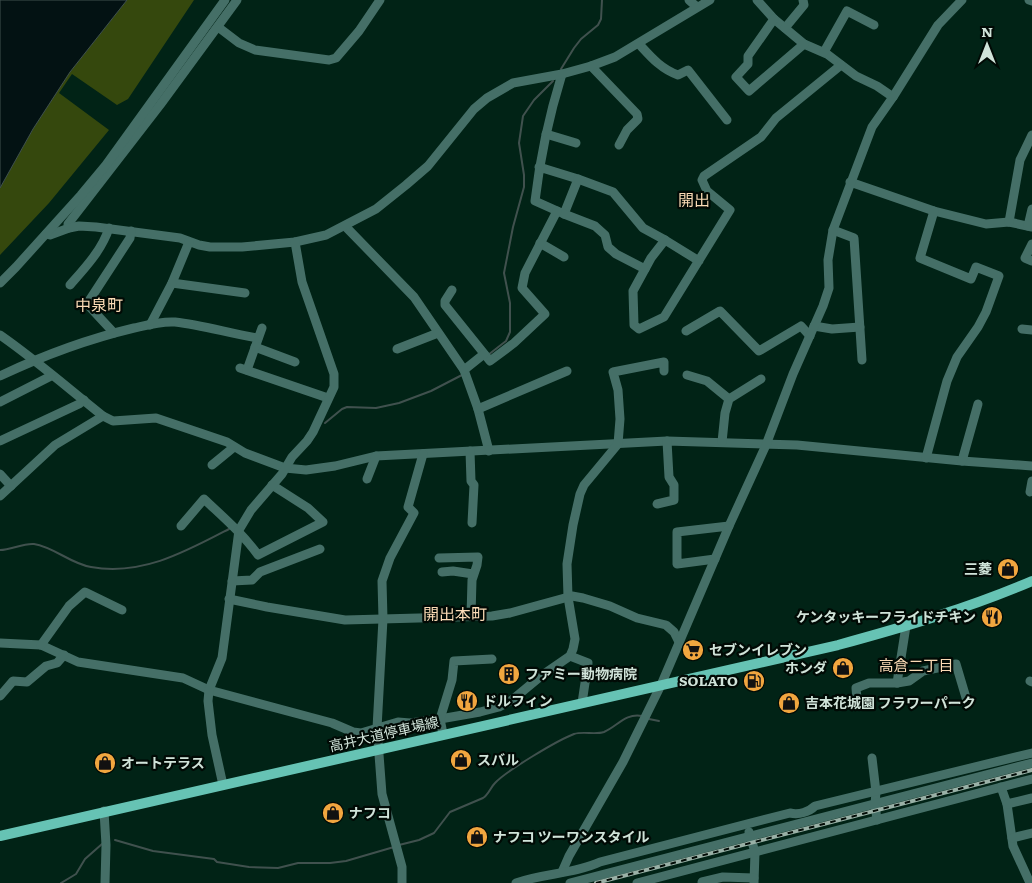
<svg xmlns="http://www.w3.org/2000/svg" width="1032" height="883" viewBox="0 0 1032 883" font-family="Literata,'Noto Sans JP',serif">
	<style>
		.green { fill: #35480d }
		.water { fill: #031213; stroke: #40514e }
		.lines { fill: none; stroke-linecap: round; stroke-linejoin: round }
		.stream { stroke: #40514e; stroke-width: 2 }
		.minor { stroke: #456f67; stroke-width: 9 }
		.major { stroke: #66c3b4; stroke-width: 10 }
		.rail-casing { stroke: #99b0a6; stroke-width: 4 }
		.rail { stroke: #010a05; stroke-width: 2; stroke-dasharray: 5.5; stroke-linecap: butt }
		.labels { text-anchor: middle; stroke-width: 4.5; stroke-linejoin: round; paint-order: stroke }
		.poi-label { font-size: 14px; font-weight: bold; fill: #d0e3d9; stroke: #010a05; text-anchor: start }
		.street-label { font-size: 14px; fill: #d0e3d9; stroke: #010a05 }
		.neighbourhood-label { font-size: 15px; fill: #fbdbb6; stroke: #010a05 }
		.quarter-label { font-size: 16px; fill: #fbdbb6; stroke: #010a05 }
	</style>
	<rect width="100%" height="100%" fill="#012316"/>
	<polygon class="green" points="127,0 194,0 128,99 117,105 72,74 59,93 109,130 49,203 0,255 0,188 33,129 70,72"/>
	<polygon class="water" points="0,0 127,0 70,72 33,129 0,188"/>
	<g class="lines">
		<g class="stream">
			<polyline points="561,69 574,48 581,39 598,25 601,19 602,0"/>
			<polyline points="488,355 506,341 510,332 510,303 504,273 513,227 524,187 524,175 519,143 523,116 534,100 553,81"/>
			<polyline points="325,423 342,409 347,407 376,408 399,403 431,391 462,375"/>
			<path d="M0 550C11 550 23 543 34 544 54 547 71 564 91 567 142 576 185 552 229 529"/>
			<polyline points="649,719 659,721"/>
			<polyline points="115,840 153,851 214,859 217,862 249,867 278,868 298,863 330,863 346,861 394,847"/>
			<path d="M399 845 419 840 434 833 450 812 483 798C489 794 490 788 495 783 506 771 558 740 574 734 583 731 595 735 604 732 618 726 625 713 642 716"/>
			<polyline points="61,883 76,874 85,859 102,844"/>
		</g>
		<g class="minor">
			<polyline points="689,0 697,7"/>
			<polyline points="757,0 774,19 804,44 827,54 856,76 877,86 893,97"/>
			<polyline points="1029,0 1032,1"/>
			<polyline points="774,19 748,56 748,64 736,77 749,91 804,44"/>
			<polyline points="218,27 239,43 255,50 329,60 336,58 359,31 380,0"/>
			<polyline points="785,28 804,5 803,0"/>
			<path d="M639 44C651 57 661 69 678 75L688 70 727 120"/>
			<polyline points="824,52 847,11 874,25"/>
			<polyline points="591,66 637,114 638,119 627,130 619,145"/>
			<polyline points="546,134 576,143"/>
			<path d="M539 167 578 179 564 214 535 201C540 158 549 116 562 74"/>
			<polyline points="578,179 613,192 643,228 665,240"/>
			<polyline points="850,182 934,211 986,224 1009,222 1032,227"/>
			<polyline points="564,214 595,226 605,235 608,247 616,254 645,269"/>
			<polyline points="1009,222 1020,160 1032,135"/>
			<polyline points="345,226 414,297 464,370 478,409 489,451"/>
			<polyline points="1028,226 1032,209"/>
			<polyline points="69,228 68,224 160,105 237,0"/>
			<polyline points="833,230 854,238 862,360"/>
			<polyline points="46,234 50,235 69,228 79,226 96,227 180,238 199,245 210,247 242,247 295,242 326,235 376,209 406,185 428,166 474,109 487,98 513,83 562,74 591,66 615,57 710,0"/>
			<polyline points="540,243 564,257"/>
			<polyline points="1032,244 1025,258 1032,261"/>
			<polyline points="699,261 665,240 651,258 633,291 634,325 639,329 664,317 730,210 707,191 702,180 704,176 761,137 776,118 841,65"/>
			<polyline points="0,283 16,267 81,195 106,165 225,0"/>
			<polyline points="172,283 245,293"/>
			<path d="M70 285C85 268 102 250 109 228"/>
			<polyline points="452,290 445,301 445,305 490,361 514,343 545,314 522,288 525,273 557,211"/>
			<polyline points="150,325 172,283 189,242"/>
			<polyline points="814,326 832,329 860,327"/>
			<polyline points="1022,329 1032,330"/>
			<polyline points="686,331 720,311 759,351 801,326 810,336"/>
			<polyline points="114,333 87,304 130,238 131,231"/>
			<path d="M0 335C36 360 69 389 103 416L113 421 156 418 227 442 245 453 285 468 306 470 335 466 376 456 667 441 797 445 962 461 1032 466"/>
			<polyline points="255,347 295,362"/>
			<polyline points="397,349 438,333"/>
			<polyline points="240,368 328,398"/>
			<polyline points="247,370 262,328"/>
			<polyline points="464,370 484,354"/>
			<polyline points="687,375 707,381 729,399"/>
			<path d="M0 376C42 356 88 339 134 328 147 325 161 321 175 322 203 325 231 334 258 338"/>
			<polyline points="0,402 51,376"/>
			<polyline points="478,409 567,371"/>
			<polyline points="0,441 79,404 84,400"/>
			<polyline points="722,442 725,413 729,399 761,379"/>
			<polyline points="470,451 471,481 474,485 472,523"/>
			<polyline points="926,458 947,381 957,357 978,327 986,312 999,276 976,267 971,279 920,258 934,211"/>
			<polyline points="962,461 978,404"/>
			<polyline points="212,465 234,447"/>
			<polyline points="0,474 11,486"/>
			<polyline points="367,479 376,456"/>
			<polyline points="1030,492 1032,481"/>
			<polyline points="0,496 55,445 103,416"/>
			<polyline points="657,504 674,500 674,485 669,477 667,441"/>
			<path d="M181 526 204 499C223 517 243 534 258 555L323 522 308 508 272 485"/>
			<polyline points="439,558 478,557 477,565 472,580 471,616"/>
			<polyline points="715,559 677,564 677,532 729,526"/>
			<polyline points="442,572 453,571 473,574"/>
			<polyline points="232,581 252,580 260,572 320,549"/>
			<polyline points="229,599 267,607 345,620 492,616 510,613 572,596 583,598 610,606 637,618 666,625 674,632 679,642"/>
			<polyline points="0,643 41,645 78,662 183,678 209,690 332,723 353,732 361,733 398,722 410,723 440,719 480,712 499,707 512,700 541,676 570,656 573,649 575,639 568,597 567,564 573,525 580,494 584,485 618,444 620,419 618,390 613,372 664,362 664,371"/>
			<polyline points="41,645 69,606 85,592 122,610"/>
			<polyline points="570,656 588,663 582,703"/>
			<polyline points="1030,681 1032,682"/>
			<polyline points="897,683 906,626"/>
			<polyline points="0,696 13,681 27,682 46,666 57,663 64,655"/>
			<polyline points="857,699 856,688 869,683 897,683 909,681 923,671 956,664 967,701"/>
			<polyline points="443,734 440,719 452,680 454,661 492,659"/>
			<polyline points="872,758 876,792 875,804 877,820"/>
			<polyline points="223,785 212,735 208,701 209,690 222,658 239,530 251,510 282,474 292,457 307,441 313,432 334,387 334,374 302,282 295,242"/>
			<polyline points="1001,787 1007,804 1013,846 1030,883"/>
			<polyline points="1007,804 1032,798"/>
			<polyline points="104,811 106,845 105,883"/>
			<polyline points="749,832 755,852 754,883"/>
			<polyline points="1012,838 1032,833"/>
			<polyline points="562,872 569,856 623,762 661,685 729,526 766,445 793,374 823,306 829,288 828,260 833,230 872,127 893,97 938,25 962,0"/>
			<polyline points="702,882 723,877 754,878"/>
			<polyline points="402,883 402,867 382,794 377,728 383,619 382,581 390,558 414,513 408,507 423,454"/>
			<path d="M516 883C544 873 574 874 600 862L790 813C799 815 809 812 815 806L1032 753"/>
			<polyline points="570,883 1032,763"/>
			<polyline points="637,883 1032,779"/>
		</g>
		<path class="major" d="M0 836 838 645C904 627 969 608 1032 581"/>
		<g class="rail-casing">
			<polyline id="rail" points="596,883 1032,770"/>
		</g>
		<use href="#rail" class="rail"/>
	</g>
	<defs>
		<g id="shop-disc" transform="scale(1.125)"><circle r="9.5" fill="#f1a63f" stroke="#010a05"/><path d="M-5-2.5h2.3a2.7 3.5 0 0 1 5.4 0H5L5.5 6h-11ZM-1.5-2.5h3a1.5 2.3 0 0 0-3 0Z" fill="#111"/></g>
		<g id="restaurant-disc" transform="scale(1.125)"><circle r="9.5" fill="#f1a63f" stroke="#010a05"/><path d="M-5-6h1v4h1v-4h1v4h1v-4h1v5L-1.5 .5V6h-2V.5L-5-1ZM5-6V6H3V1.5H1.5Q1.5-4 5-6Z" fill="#111"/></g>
		<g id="supermarket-disc" transform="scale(1.125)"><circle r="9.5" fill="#f1a63f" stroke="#010a05"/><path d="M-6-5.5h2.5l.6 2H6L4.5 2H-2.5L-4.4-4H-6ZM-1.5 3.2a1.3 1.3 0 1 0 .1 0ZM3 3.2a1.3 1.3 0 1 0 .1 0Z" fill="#111"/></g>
		<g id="building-disc" transform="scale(1.125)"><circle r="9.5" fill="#f1a63f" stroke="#010a05"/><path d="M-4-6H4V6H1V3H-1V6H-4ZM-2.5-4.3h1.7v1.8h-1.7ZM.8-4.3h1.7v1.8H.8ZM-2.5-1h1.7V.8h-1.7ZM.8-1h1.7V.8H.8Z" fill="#111"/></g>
		<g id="fuel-disc" transform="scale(1.125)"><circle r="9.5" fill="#f1a63f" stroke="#010a05"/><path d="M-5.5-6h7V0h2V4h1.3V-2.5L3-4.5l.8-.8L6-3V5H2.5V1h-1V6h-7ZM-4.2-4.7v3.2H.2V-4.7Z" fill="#111"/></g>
	</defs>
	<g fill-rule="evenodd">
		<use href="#shop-disc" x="1008" y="569"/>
		<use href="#restaurant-disc" x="992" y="617"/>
		<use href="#supermarket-disc" x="693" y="650"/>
		<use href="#shop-disc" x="843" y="668"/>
		<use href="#building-disc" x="509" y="674"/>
		<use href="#fuel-disc" x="754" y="681"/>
		<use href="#restaurant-disc" x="467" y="701"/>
		<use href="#shop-disc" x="789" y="703"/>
		<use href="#shop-disc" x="461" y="760"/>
		<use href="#shop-disc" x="105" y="763"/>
		<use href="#shop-disc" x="333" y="813"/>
		<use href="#shop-disc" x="477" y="837"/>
	</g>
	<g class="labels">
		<g class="poi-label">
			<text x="992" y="574" text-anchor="end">三菱</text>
			<text x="976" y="622" text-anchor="end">ケンタッキーフライドチキン</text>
			<text x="709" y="655">セブンイレブン</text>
			<text x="827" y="673" text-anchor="end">ホンダ</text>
			<text x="525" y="679">ファミー動物病院</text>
			<text x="738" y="686" text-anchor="end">SOLATO</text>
			<text x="483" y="706">ドルフィン</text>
			<text x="805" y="708">吉本花城園 フラワーパーク</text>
			<text x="477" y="765">スバル</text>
			<text x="121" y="768">オートテラス</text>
			<text x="349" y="818">ナフコ</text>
			<text x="493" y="842">ナフコ ツーワンスタイル</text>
		</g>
		<g class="street-label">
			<text transform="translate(384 734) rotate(-13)" y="5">高井大道停車場線</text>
		</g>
		<g class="neighbourhood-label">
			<text x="916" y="671">高倉二丁目</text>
		</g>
		<g class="quarter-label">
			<text x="694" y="206">開出</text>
			<text x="99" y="311">中泉町</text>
			<text x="455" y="620">開出本町</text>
		</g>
	</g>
	<g transform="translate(987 45)" stroke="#010a05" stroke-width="4" paint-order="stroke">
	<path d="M0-4L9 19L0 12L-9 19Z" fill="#d0e3d9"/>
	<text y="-8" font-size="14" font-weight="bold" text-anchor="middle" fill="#d0e3d9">N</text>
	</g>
</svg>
